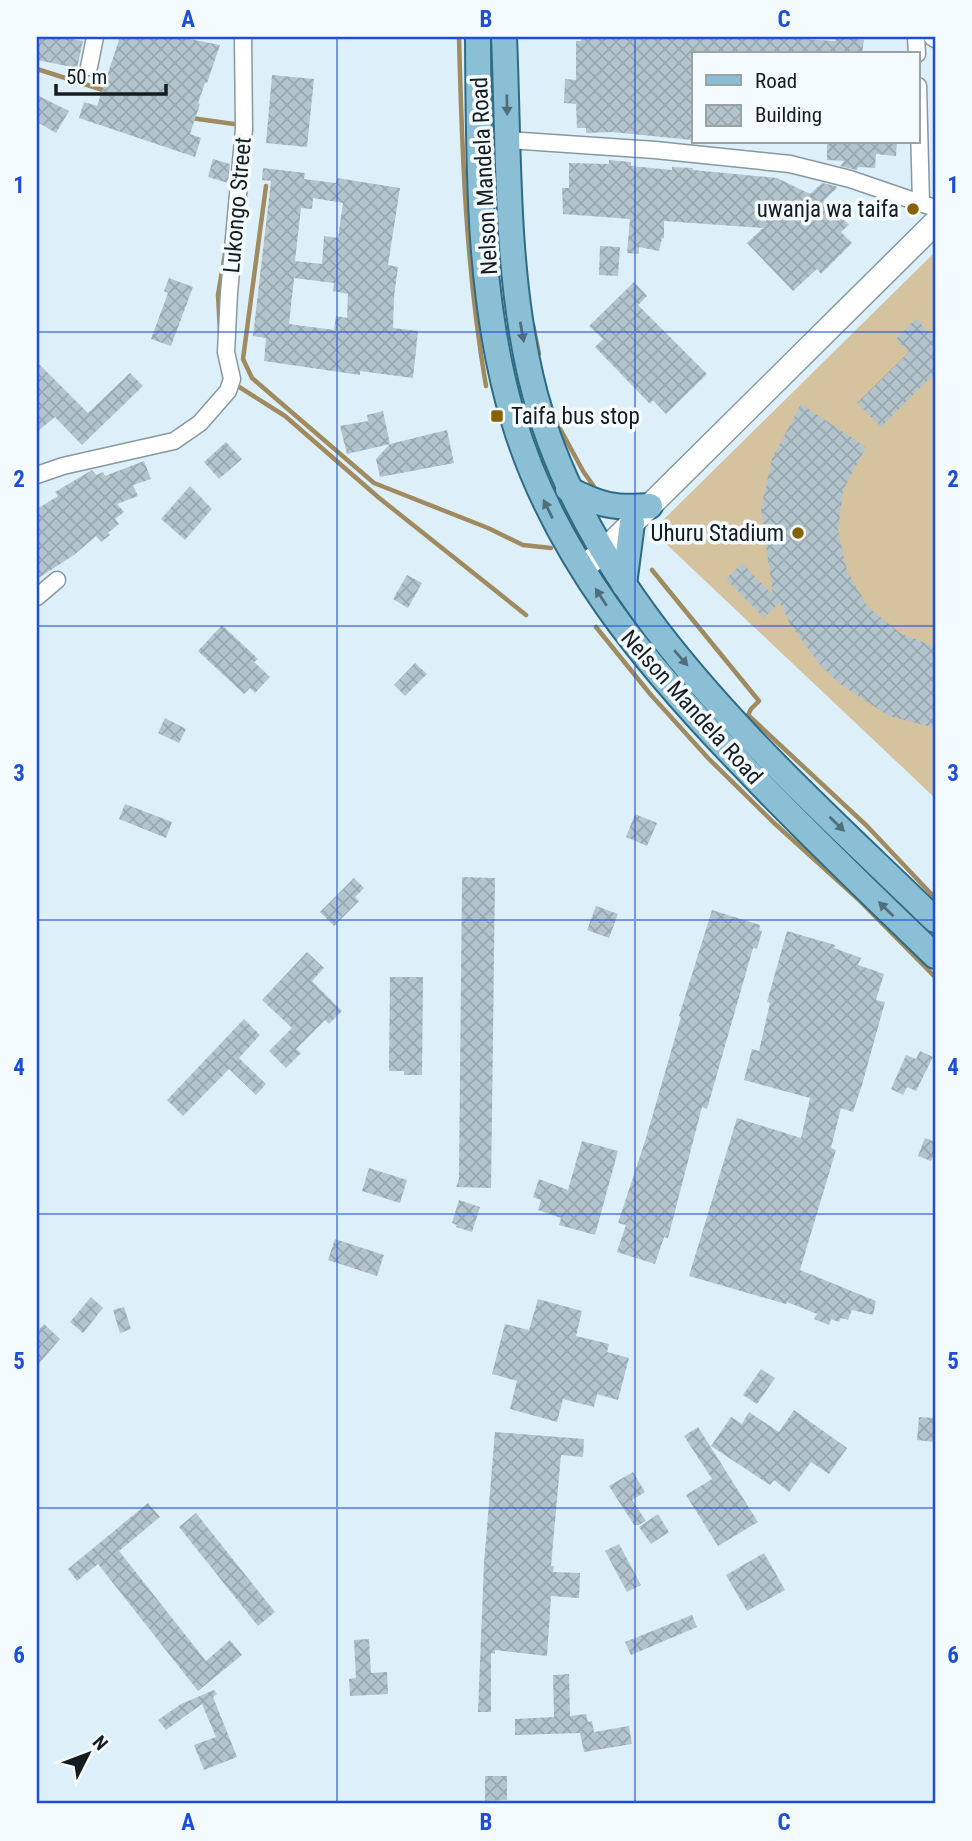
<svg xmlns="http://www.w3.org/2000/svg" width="972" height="1841" viewBox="0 0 972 1841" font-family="'Roboto Condensed',sans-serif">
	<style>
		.pitch { fill: #d5c29e }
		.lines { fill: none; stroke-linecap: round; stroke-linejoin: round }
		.stream { stroke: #a08a5f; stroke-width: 4.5 }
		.building { fill: url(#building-cross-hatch); fill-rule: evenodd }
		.street-casing { stroke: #8798a0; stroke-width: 19 }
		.secondary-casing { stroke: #8798a0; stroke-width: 26 }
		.primary-casing { stroke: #2f6b84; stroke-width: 28 }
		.street { stroke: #fff; stroke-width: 16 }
		.secondary { stroke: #fff; stroke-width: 23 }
		.primary { stroke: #8bbfd6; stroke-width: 24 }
		.oneway { fill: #506e7b }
		.grid { fill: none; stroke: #1d4ed8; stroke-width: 2; stroke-opacity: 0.55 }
		.poi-dot { fill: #866300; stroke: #f3fbfe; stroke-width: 2.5 }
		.labels { text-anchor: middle; stroke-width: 7; stroke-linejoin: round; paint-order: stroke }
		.street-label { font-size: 23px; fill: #161d20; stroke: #f3fbfe }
		.poi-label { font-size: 23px; fill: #161d20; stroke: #f3fbfe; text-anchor: end }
		.neatline { fill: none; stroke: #1d4ed8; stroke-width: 2.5 }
		.grid-label { font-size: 23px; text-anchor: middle; font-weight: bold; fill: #1d4ed8 }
	</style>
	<defs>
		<pattern id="building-cross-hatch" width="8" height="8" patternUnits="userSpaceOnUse" patternTransform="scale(1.75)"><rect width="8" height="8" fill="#b3c4cd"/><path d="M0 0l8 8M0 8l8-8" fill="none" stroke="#99a8b0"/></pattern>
	</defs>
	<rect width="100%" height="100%" fill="#ddf0f9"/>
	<polygon class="pitch" points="935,252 935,798 663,541 658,525"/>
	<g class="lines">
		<g class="stream">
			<path d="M459 37C462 155 466 269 486 386"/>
			<polyline points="37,69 106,91"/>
			<polyline points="191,118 241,125"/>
			<polyline points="266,186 243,359 252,378 374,483 488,528 523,545 551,548"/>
			<polyline points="533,325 539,354"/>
			<polyline points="220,330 218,295 226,248"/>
			<polyline points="233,383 285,416 378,497 526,615"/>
			<polyline points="557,423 583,471 597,491"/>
			<polyline points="652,570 759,701 751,709 748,715 867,826 935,898"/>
			<polyline points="596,627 651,695 708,758 773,822 858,899 935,977"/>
		</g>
	</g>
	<g class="building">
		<polygon points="40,37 60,37 83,41 77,68 37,60"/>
		<polygon points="120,37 179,37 220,45 207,83 205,83 198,103 200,104 190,134 201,138 195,157 79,118 84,102 97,106"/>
		<polygon points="581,37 770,37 835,41 837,37 864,40 862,54 694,54 692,140 612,132 586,133 586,128 577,128 576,104 564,103 565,79 576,80 576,41 581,41"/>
		<polygon points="272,75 314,79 307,147 266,143"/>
		<polygon points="37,95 69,111 56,133 37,122"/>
		<polygon points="827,142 897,142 896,156 876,154 875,168 858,167 857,170 840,166 844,161 827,160"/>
		<polygon points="213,159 230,164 228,183 208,177"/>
		<polygon points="609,160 631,162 631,166 672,170 672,167 693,168 693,170 777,178 810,194 822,183 836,186 837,188 824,200 849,225 841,232 852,243 821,274 817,269 793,291 747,243 763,228 664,221 664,238 662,238 659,251 639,247 639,254 627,253 630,219 563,214 562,188 569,188 569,163 609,164"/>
		<path d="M263 168 305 173 304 179 336 183 337 178 400 188 388 265 398 267 394 297 393 328 418 331 413 378 360 371V375L264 361 266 338 253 336 271 181 262 180ZM313 198 343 203 338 238 324 236 322 264 295 261 301 208 312 209ZM294 278 334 283 333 291 348 294 347 318 336 316 334 330 289 324Z"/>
		<polygon points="600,246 620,247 618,276 599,275"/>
		<polygon points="169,278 193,287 171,346 151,339 168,293 164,291"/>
		<polygon points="634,282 647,296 638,305 707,374 666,414 653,400 650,404 595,347 603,339 589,326"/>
		<polygon points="916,319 935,338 935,373 881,427 857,403 909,352 896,339"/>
		<polygon points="37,362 88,413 130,373 143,386 82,445 55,417 37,432"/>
		<polygon points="801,404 866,447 843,490 838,531 847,571 868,607 900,633 935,647 935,728 889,716 840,684 821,666 790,624 780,602 764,618 726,579 742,563 773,595 761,509 772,459"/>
		<polygon points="383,411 390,444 447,430 454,463 380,477 376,459 390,444 347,454 340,426 368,421 367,415"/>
		<polygon points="226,442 242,459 219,479 204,462"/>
		<polygon points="144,461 151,479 133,485 138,496 117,504 124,512 115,519 119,524 108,533 110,535 101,542 96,536 74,555 37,579 37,509 58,496 55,492 92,470 96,475 103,472 105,476"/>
		<polygon points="190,486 212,509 185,540 161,519"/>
		<polygon points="407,575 422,583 408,608 393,599"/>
		<polygon points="222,625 258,659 254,662 270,677 255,693 250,688 244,694 198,651"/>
		<polygon points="415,663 427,674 405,696 394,685"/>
		<polygon points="165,718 186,729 179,743 158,733"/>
		<polygon points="125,804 172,822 166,838 119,819"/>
		<polygon points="635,814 657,823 647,846 626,837"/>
		<polygon points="462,877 495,878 491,1188 456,1187 459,1179"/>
		<polygon points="354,878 364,888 355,897 359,901 334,926 320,912"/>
		<polygon points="596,906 618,914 609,938 587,930"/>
		<polygon points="712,910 760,925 759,930 762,931 757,949 753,948 707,1109 702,1107 668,1238 664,1237 655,1264 617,1252 626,1225 618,1223 646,1138 681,1017 679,1016"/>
		<polygon points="787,931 835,945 834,948 861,958 858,965 884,974 876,1000 885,1002 862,1085 853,1112 841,1108 831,1148 836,1150 800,1270 876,1301 873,1315 852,1310 848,1320 841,1318 839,1322 831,1319 829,1325 814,1319 817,1314 787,1302 786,1304 689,1276 737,1118 801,1138 810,1098 744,1080 752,1049 759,1051 770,1003 767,1002"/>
		<polygon points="307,952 324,968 312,981 342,1011 329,1024 325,1020 296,1049 301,1053 286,1068 269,1051 292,1028 262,1000"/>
		<polygon points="390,977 423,977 422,1075 404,1075 404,1071 389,1071"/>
		<polygon points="244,1019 260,1035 239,1058 266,1084 256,1095 229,1069 183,1116 167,1100"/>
		<polygon points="920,1051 933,1057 916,1091 907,1087 903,1095 891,1089 906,1055 916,1059"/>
		<polygon points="925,1138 935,1142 935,1151 931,1161 918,1156"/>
		<polygon points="582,1141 618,1151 595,1235 559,1225 561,1218 538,1210 541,1200 533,1197 539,1179 568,1190"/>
		<polygon points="369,1168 407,1180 400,1203 362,1191"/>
		<polygon points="459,1200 480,1207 472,1232 456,1227 457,1225 452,1223"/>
		<polygon points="335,1239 384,1255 377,1276 328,1260"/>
		<polygon points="91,1297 103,1308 83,1333 70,1322"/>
		<polygon points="538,1299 582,1311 576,1336 609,1344 607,1352 629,1358 618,1400 597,1394 594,1407 563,1399 557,1422 510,1409 517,1381 492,1374 505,1324 529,1330"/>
		<polygon points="124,1307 131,1329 120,1333 113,1310"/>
		<polygon points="44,1324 60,1339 37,1366 37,1332"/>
		<polygon points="761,1369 775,1378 757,1404 743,1395"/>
		<polygon points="794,1410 847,1448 829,1474 811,1462 789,1492 774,1480 770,1485 711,1446 731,1417 742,1424 749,1412 779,1432"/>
		<polygon points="919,1417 935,1418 935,1442 917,1440"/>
		<polygon points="698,1427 758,1522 718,1546 686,1495 712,1479 684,1436"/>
		<polygon points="495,1432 584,1439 583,1457 561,1455 551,1566 554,1566 553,1572 580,1573 579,1598 551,1596 547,1656 495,1650 495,1654 491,1653 491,1712 478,1712 484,1563"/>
		<polygon points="633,1472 645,1492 632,1500 646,1521 639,1525 634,1525 609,1486"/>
		<polygon points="148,1503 160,1517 119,1551 206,1661 230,1640 242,1655 198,1691 98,1564 77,1581 68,1569"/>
		<polygon points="196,1513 275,1612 258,1626 179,1527"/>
		<polygon points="658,1514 669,1532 651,1544 639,1527"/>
		<polygon points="619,1544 641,1585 627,1592 605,1551"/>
		<polygon points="764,1553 785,1590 747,1611 726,1575"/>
		<polygon points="692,1615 697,1627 631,1655 625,1642"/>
		<polygon points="369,1639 371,1673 387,1672 388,1694 350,1696 349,1679 356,1678 354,1640"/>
		<polygon points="569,1674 570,1716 586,1714 588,1722 592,1721 594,1732 629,1726 632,1744 584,1752 580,1733 515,1735 515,1719 554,1717 553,1675"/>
		<polygon points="214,1690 217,1694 213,1697 237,1757 204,1770 194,1745 216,1737 202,1704 166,1730 158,1720 181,1704"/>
		<polygon points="485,1776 507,1776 507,1800 485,1801"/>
	</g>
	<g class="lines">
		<g class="street-casing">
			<g id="street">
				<polyline points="916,37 917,54"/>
				<polyline points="932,37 935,39"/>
				<polyline points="89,67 95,37"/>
				<polyline points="918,86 921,203"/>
				<polyline points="507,140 655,150 790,164 850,179 935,208"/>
				<polyline points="37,475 63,466 174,441 200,423 228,391 232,379 226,352 229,293 244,129 243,37"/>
				<polyline points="37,597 57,580"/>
			</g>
		</g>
		<g class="secondary-casing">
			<polyline id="secondary" points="582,568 603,552 935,223"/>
		</g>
		<g class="primary-casing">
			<g id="primary">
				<path d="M478 37C479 162 477 297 513 418 554 557 648 668 747 770 808 834 872 895 935 956"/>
				<path d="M504 37C509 150 505 267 531 378 583 602 777 766 935 920"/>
				<path d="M568 489C599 505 615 509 650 506"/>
				<polyline points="624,585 632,523"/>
			</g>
		</g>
		<use href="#street" class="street"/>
		<use href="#secondary" class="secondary"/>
		<use href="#primary" class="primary"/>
	</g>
	<defs><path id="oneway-solid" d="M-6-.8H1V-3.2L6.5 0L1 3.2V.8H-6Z" transform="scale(1.75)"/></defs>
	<g class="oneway">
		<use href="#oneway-solid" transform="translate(507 105) rotate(89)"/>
		<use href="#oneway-solid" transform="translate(522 332) rotate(80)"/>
		<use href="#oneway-solid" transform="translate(548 509) rotate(-116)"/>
		<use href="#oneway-solid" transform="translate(601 597) rotate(-123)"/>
		<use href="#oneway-solid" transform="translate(681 658) rotate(49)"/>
		<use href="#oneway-solid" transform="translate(837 824) rotate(44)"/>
		<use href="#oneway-solid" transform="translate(886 909) rotate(-136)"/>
	</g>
	<path class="grid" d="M337 37V1804M635 37V1804M37 332H935M37 626H935M37 920H935M37 1214H935M37 1508H935"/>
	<g class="poi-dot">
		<circle cx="913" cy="209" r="7"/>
		<rect x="490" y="409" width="14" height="14" rx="3.5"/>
		<circle cx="798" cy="533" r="7"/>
	</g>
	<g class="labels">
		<g class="street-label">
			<text transform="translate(484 176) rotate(-93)" y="8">Nelson Mandela Road</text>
			<text transform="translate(237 205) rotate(-85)" y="8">Lukongo Street</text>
			<text transform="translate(692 707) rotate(48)" y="8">Nelson Mandela Road</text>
		</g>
		<g class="poi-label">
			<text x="899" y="217">uwanja wa taifa</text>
			<text x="511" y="424" text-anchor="start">Taifa bus stop</text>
			<text x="784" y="541">Uhuru Stadium</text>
		</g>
	</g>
	<rect width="972" height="1841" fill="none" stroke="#f3fbfe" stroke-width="77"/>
	<rect x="692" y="52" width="228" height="91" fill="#f3fbfe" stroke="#9ba2a5" stroke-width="2"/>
	<rect x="706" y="75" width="35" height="10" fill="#8bbfd6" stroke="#9ba2a5" stroke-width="2"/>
	<text x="755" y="88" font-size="21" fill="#161d20">Road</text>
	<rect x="706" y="105" width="35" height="21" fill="url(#building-cross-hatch)" stroke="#9ba2a5" stroke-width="2"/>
	<text x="755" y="122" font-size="21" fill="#161d20">Building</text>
	<g transform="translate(88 1754) rotate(48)" stroke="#f3fbfe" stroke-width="5" paint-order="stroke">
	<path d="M0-5L12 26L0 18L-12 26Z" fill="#161d20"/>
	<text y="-10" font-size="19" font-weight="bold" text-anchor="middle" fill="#161d20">N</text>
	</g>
	<path d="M56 84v10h110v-10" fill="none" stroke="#161d20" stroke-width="3.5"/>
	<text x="66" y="84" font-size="21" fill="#161d20" stroke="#f3fbfe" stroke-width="5" paint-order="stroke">50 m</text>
	<rect x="38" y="38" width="896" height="1764" class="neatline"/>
	<g class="grid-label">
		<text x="188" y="27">A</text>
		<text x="486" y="27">B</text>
		<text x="784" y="27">C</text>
		<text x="19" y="193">1</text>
		<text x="953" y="193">1</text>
		<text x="19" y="487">2</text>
		<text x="953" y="487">2</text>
		<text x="19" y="781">3</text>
		<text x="953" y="781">3</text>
		<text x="19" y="1075">4</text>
		<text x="953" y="1075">4</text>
		<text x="19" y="1369">5</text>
		<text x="953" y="1369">5</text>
		<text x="19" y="1663">6</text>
		<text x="953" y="1663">6</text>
		<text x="188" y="1830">A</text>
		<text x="486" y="1830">B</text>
		<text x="784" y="1830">C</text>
	</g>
</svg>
